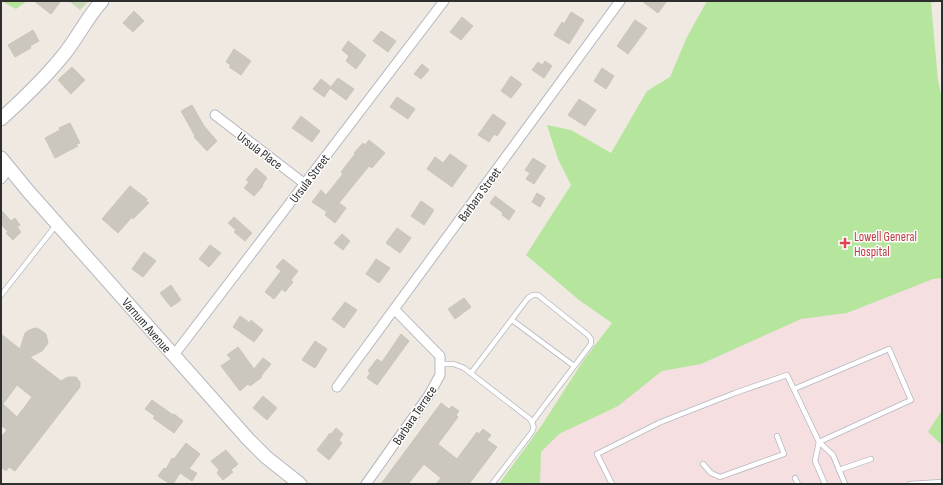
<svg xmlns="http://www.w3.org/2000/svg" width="943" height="485" viewBox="0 0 943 485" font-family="'Sofia Sans Condensed',sans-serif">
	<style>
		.medical { fill: #f5dfe0 }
		.green { fill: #b6e59e }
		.cemetery { fill: #c8d9b8 }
		.building { fill: #cbc7bf; stroke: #cbc5ba; fill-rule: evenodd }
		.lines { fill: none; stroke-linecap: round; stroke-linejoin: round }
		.lane-casing { stroke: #b4b7c1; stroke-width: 6 }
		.street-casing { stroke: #b4b7c1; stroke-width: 11 }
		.secondary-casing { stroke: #b4b7c1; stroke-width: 15 }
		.lane { stroke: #fff; stroke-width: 4.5 }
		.street { stroke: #fff; stroke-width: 9 }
		.secondary { stroke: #fff; stroke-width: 13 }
		.health-dot { fill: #e0444e; stroke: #fff; stroke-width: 1.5 }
		.labels { text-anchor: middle; stroke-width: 3; stroke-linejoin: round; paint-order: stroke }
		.street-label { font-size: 13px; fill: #2e2e2e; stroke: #fff }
		.health-label { font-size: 13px; fill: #be3a42; stroke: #fff; text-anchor: start }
	</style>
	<rect width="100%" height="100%" fill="#efe9e1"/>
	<polygon class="medical" points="942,156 942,484 503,484 619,330"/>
	<g class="green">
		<polygon points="1,1 27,1 16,9"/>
		<polygon points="707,1 940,1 931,3 938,80 942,99 942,278 933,279 847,313 801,319 701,364 662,371 618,406 559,434 541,452 540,484 499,484 542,425 583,361 612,323 579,300 526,255 571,185 558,159 547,125 571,130 611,153 647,91 670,77 687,37"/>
		<polygon points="942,410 942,445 928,432"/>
	</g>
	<polygon class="cemetery" points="69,1 89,1 80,10"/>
	<g class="building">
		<polygon points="34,1 61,1 51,14"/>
		<polygon points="642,1 667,1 658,13"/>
		<polygon points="134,11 144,21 133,32 123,23"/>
		<polygon points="571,12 584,20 569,44 554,35 562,22 564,24"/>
		<polygon points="462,17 473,26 461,40 450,32"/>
		<polygon points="635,20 647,28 628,54 617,46"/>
		<polygon points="33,30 39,41 30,46 31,48 15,57 8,45"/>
		<polygon points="381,31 396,41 388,52 373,41"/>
		<polygon points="348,41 366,55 356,69 346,61 349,56 342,50"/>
		<polygon points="234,49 251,61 241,75 229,67 231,65 226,62"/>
		<polygon points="545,61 552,66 544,78 532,70 538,62 542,65"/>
		<polygon points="422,64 429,70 421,79 414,74"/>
		<polygon points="72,67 85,80 71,94 58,80"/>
		<polygon points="602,68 614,76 606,89 594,81"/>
		<polygon points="511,76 522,84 511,98 501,91"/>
		<polygon points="338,78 354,89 346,100 330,88"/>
		<polygon points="321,79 331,87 324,97 313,89"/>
		<polygon points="397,97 415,109 408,119 390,107"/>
		<polygon points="579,99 596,110 585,126 568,115"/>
		<polygon points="192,105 204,126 217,141 207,151 194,137 195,136 181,111"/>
		<polygon points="493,114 506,123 497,136 494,134 489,142 478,135"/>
		<polygon points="301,116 320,131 312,142 292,128"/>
		<polygon points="70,123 80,143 76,144 78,146 55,158 45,138 60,130 59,128"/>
		<polygon points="369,140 385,153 372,168 369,166 339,203 346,208 335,223 325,215 327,212 312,202 321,190 326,195 343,174 341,172 355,154 354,153 363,143 365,145"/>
		<polygon points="450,154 467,166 452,187 427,169 435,157 443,163"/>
		<polygon points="533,158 546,166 534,184 526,179 530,173 525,170"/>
		<polygon points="256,168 267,178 262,185 263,186 254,196 244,188 249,182 246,180"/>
		<polygon points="130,186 147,199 146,201 149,203 133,219 132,217 118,233 102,219"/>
		<polygon points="537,193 545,198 540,207 532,202"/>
		<polygon points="495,196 515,211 509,220 502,215 503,213 490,203"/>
		<polygon points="421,201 434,210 424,225 411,216"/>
		<polygon points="1,210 11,221 15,218 20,225 17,227 21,232 13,240 6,233 8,232 1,224"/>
		<polygon points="234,217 252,233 245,241 234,232 236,230 228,223"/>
		<polygon points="397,228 411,238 400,253 386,243"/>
		<polygon points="342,234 350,241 343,250 334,243"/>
		<polygon points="210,245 221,253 209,267 199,259"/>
		<polygon points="144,252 156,261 143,277 132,269"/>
		<polygon points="283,259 298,271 291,280 293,282 285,292 282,289 274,299 265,292 281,271 276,267"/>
		<polygon points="376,259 390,268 379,283 366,274"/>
		<polygon points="171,285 181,300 171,307 160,293"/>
		<polygon points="464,298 471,307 455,319 448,309"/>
		<polygon points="345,302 357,310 344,328 332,319"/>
		<polygon points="240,316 250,323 251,320 263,330 254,342 233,327"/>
		<path d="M35 328 39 329 46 334 48 343 42 351 30 357 61 381 68 377H76L80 382V387L15 471 9 467 6 471 1 467V437L7 430 1 425V334L20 349 25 333 29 330ZM17 385 32 397 17 417 3 404Z"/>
		<polygon points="401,334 409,341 377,385 367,378 370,373 368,371 377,359 382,362"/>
		<polygon points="315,341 327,349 315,368 302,360"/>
		<polygon points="238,347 254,369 263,358 271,364 261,376 262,377 250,386 248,384 240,391 221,366 231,359 227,355"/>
		<polygon points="263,396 277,408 267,420 253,408"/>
		<polygon points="152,400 173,415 174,414 183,421 174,433 153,418 155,416 145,409"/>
		<polygon points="441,403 449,409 452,406 459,411 456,415 458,417 438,444 457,459 477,432 479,434 483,429 491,435 487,440 497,447 469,484 436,484 441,478 424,464 408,484 381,484"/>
		<polygon points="336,428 343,434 339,440 342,443 329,460 317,450 330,433 331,434"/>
		<polygon points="186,443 200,454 189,469 197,473 192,481 180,473 173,484 170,484 158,476 164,468 166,469 172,458 174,459"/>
		<polygon points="226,450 238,464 231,470 233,472 223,480 217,473 219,470 211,461"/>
	</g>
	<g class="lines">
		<g class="lane-casing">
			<g id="lane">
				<polyline points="1,295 57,224"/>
				<polyline points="512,320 574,366"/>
				<path d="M440 364H454L464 368 530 419C533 424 535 427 532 432L492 484"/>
				<polyline points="471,373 528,298 533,295 538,295 588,335 591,339 591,344 532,422"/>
				<polyline points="794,389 889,349 911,400 819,442"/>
				<polyline points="819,442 815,461 825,484"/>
				<polyline points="703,464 711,473 720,477 784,454 777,436"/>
				<polyline points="839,470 871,459"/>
				<polyline points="795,478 798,484"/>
				<polyline points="612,484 597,454 661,422 735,393 787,375 819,442 833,455 845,484"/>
				<polyline points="910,484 942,482"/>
			</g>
		</g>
		<g class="street-casing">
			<g id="street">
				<polyline points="215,115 305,184"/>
				<polyline points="1,179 9,168"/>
				<polyline points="174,355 444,1"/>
				<polyline points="337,387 620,1"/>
				<polyline points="366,484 429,395 440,375 440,356 394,309"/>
			</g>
		</g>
		<g class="secondary-casing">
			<g id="secondary">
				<path d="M1 119C22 100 43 80 61 58 77 40 86 18 102 1"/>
				<polyline points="1,158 28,191 248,439 266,457 300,484"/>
			</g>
		</g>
		<use href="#lane" class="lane"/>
		<use href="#street" class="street"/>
		<use href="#secondary" class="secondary"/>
	</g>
	<path class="health-dot" d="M843 237h4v4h4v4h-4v4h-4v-4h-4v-4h4z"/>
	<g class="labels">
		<g class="street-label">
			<text transform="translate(260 150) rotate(37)" y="5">Ursula Place</text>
			<text transform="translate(309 178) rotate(-53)" y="5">Ursula Street</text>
			<text transform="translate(479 194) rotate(-54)" y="5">Barbara Street</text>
			<text transform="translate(147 325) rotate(49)" y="5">Varnum Avenue</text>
			<text transform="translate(414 415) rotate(-56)" y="5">Barbara Terrace</text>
		</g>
		<g class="health-label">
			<text x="854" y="241">Lowell General<tspan x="854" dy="15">Hospital</tspan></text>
		</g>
	</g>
	<rect width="943" height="485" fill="none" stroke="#2e2e2e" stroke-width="4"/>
</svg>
